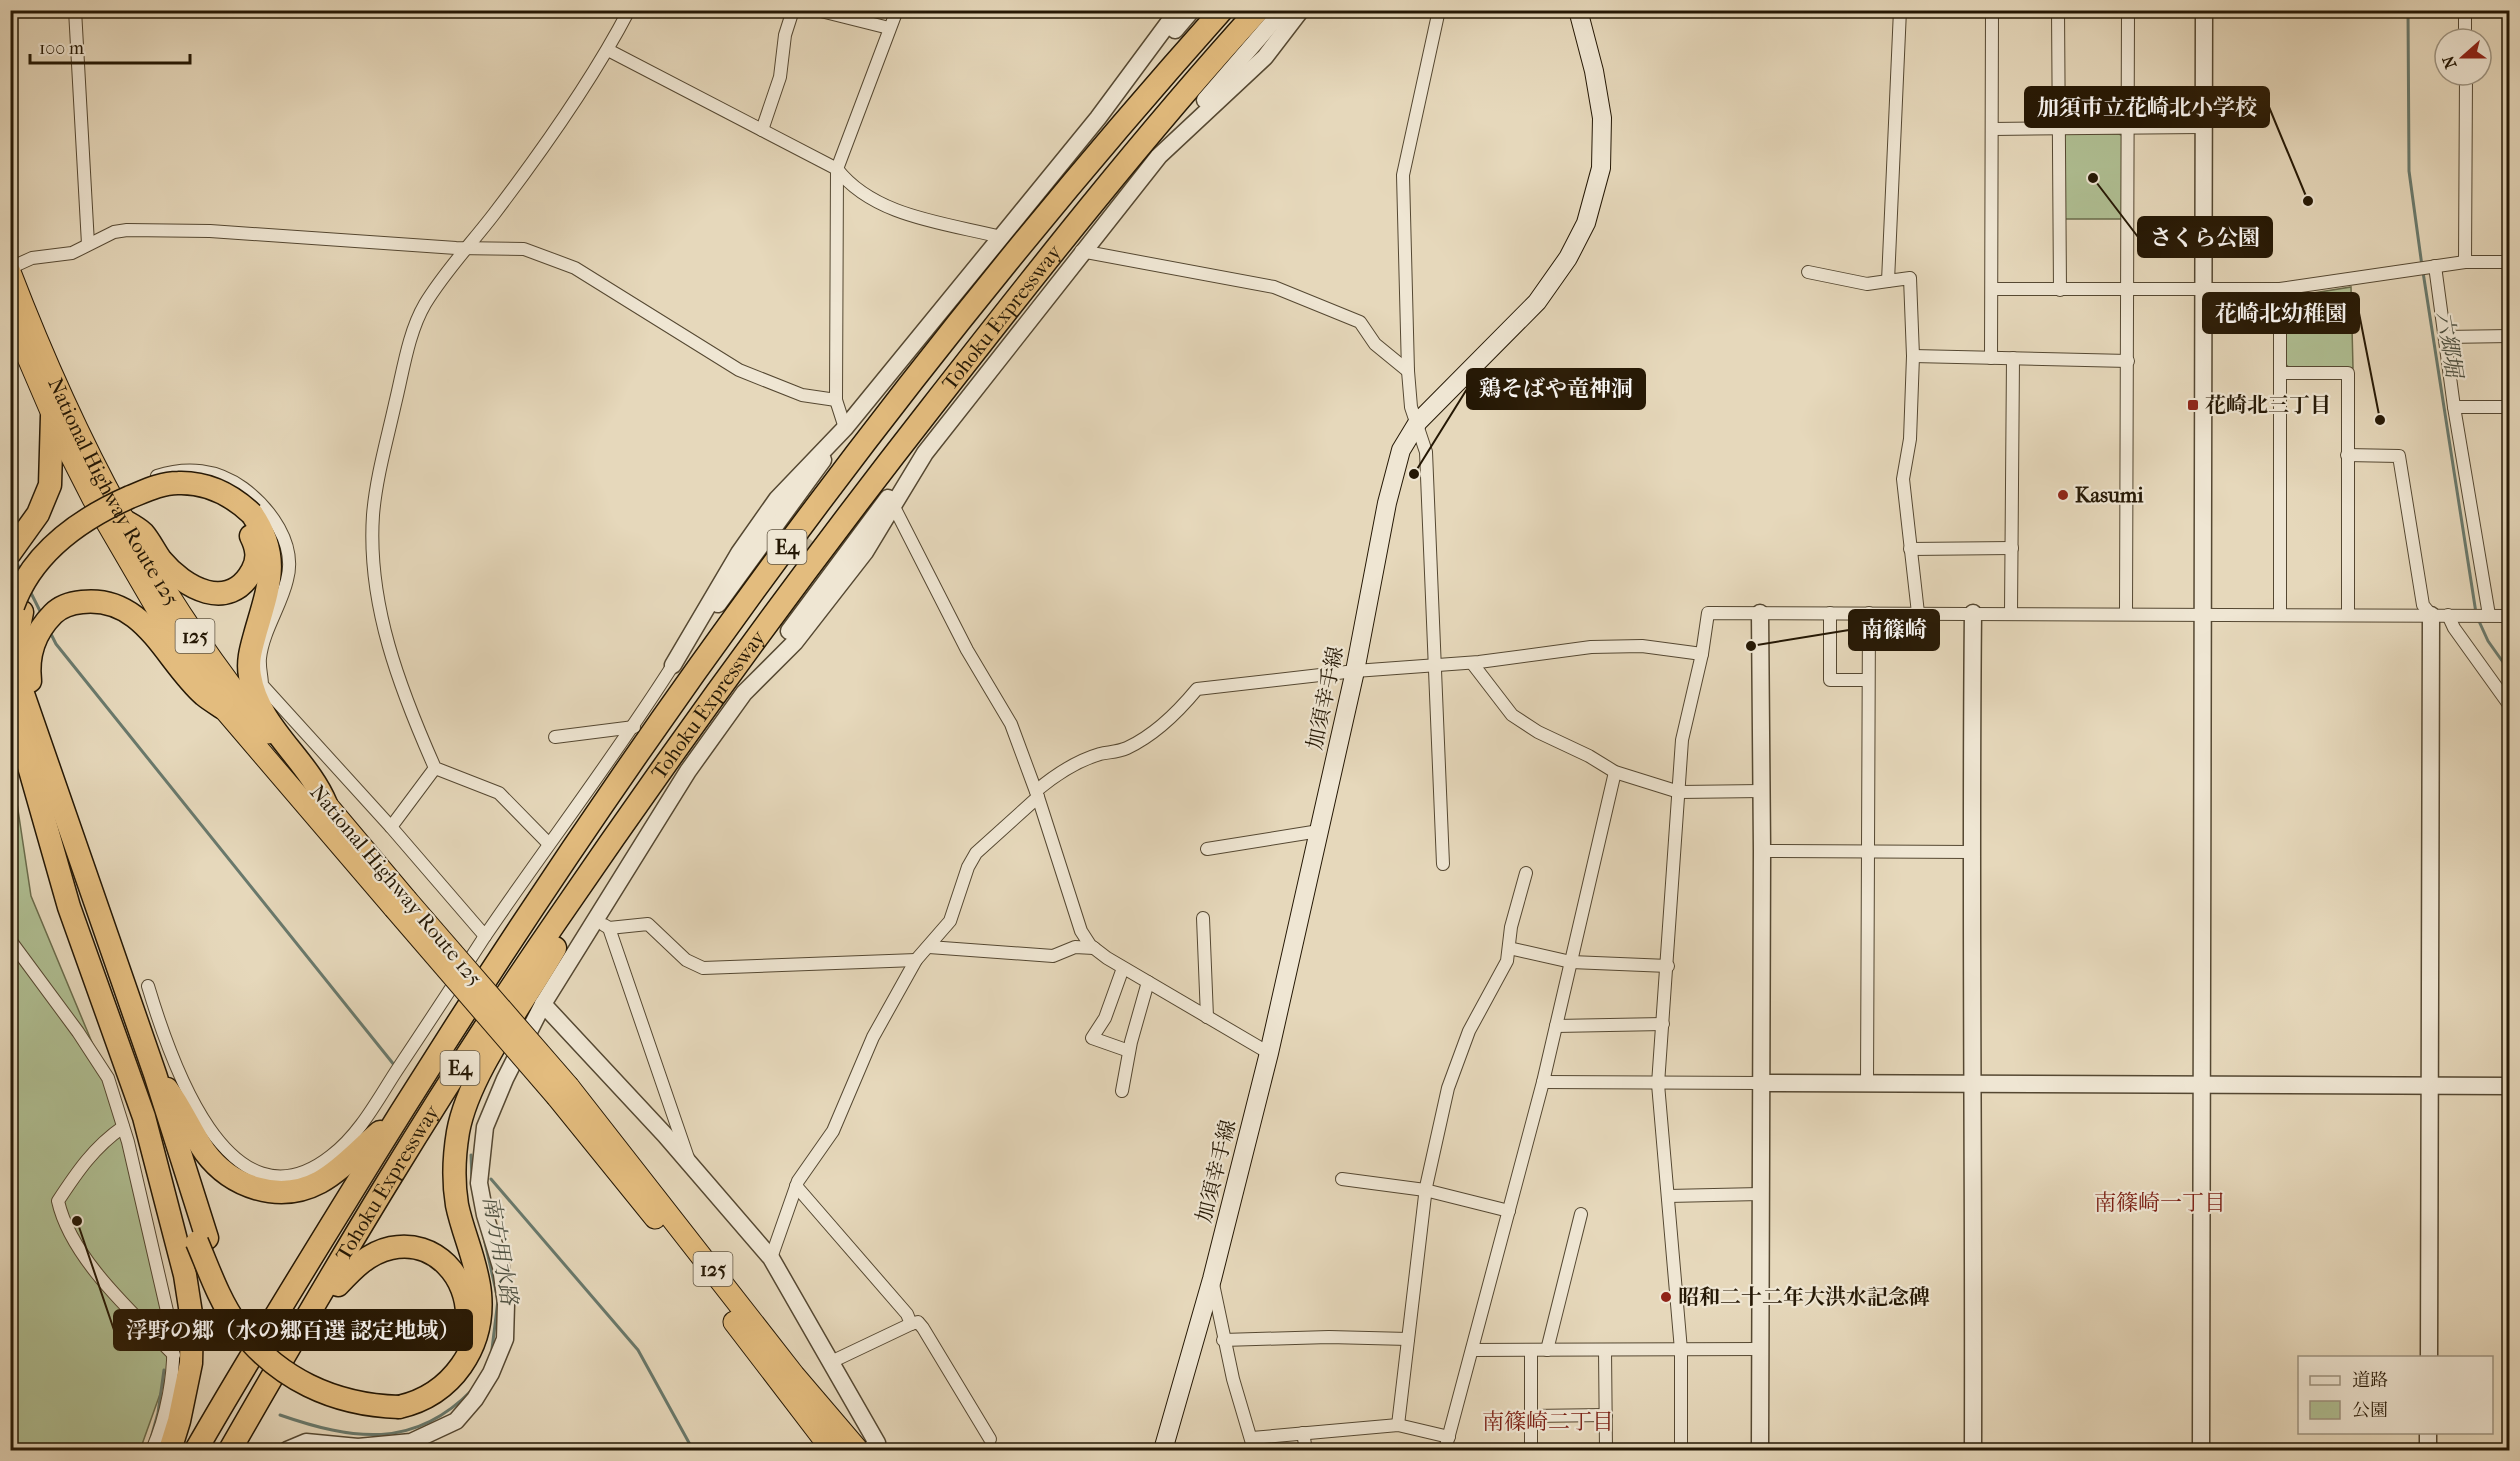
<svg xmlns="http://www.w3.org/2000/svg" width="2520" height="1461" viewBox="0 0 2520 1461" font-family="'IM FELL French Canon','Noto Serif JP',serif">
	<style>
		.green { fill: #b0c094; stroke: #6a6c4c; stroke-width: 1.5 }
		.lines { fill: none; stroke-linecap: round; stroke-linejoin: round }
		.stream { stroke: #69796c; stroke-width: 3 }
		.tertiary-tunnel { stroke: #bfb297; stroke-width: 16; stroke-dasharray: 16 8; stroke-linecap: butt }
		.minor-casing { stroke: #554832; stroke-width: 14 }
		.tertiary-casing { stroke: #554832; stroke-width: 19 }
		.secondary-casing { stroke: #251805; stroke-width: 20 }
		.trunk-casing { stroke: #251805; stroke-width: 23 }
		.motorway-casing { stroke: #251805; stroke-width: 25 }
		.minor { stroke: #efe6d3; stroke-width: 12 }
		.tertiary { stroke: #efe6d3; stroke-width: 16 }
		.secondary { stroke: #efe6d3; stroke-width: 18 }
		.trunk { stroke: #e3bc7e; stroke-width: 21 }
		.motorway { stroke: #e3bc7e; stroke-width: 22 }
		.trunk-bridge-casing { stroke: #251805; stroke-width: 23; stroke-linecap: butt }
		.motorway-bridge-casing { stroke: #251805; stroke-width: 25; stroke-linecap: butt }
		.trunk-bridge { stroke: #e3bc7e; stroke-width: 21 }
		.motorway-bridge { stroke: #e3bc7e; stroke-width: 22 }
		.poi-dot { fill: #8f2418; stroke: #efe6d3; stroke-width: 2 }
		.labels { text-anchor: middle; stroke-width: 4.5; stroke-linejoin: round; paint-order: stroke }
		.shield { fill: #efe6d3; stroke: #625643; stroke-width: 1.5 }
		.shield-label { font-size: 20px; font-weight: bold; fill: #251805 }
		.street-label { font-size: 21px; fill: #251805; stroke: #efe6d3 }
		.poi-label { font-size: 21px; font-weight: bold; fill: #251805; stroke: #efe6d3; text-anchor: start }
		.water-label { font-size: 22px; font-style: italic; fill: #4d5041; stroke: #efe6d3 }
		.neighbourhood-label { font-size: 22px; fill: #7a1f14; stroke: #efe6d3 }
		.leader { fill: none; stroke: #251805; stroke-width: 2 }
		.callout-dot { fill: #251805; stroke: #efe6d3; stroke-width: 2 }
		.callout { fill: #251805; stroke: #251805; stroke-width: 2 }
		.callout-label { font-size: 22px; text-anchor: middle; font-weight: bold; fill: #fff }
	</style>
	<rect width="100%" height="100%" fill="#e6d8bb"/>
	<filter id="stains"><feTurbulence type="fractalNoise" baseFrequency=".00333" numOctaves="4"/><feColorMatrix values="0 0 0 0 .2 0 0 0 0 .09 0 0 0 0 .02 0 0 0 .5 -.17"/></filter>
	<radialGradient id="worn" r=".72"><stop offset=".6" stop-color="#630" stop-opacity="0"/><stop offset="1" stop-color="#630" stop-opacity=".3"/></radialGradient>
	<g class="green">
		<polygon points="2067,132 2119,134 2123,136 2122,219 2064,219 2064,137"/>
		<polygon points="2351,287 2353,368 2290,368 2285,364 2285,300 2289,297"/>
		<polygon points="10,757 31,896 111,1088 174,1355 140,1450 11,1450"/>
	</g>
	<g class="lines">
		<g class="stream">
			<polyline points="2408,10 2409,171 2422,266"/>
			<polyline points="2423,272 2476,613"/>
			<polyline points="15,559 21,572"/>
			<polyline points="30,591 42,615"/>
			<polyline points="2478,619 2488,641 2510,672"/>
			<polyline points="50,632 56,644 395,1066"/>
			<polyline points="471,1155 472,1179"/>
			<polyline points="491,1179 638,1350 693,1450"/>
			<polyline points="484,1238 498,1300 492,1349"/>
			<path d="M280 1415C352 1440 414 1450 472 1390"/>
			<polyline points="151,1438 158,1413 164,1370"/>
		</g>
		<polyline class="tertiary-tunnel" points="783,529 826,561"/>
		<g class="minor-casing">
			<g id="minor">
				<polyline points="75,10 88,244"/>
				<polyline points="817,10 889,28"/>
				<polyline points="1439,10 1403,175 1408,371 1411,407 1426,452 1443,864"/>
				<polyline points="1900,10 1888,281 1910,278 1913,356 1910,439 1903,479 1918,613"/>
				<polyline points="2058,10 2060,290"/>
				<polyline points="2465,10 2465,39"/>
				<path d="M608 50 837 169C874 217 946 223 1001 237"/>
				<polyline points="1992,129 2202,127"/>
				<polyline points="762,130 780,77 785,35 793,10"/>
				<polyline points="1081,251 1274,287 1360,322 1375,344 1408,371"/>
				<polyline points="2465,262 2466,75"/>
				<polyline points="2435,266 2454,407 2489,615"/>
				<polyline points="10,268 32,258 72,253 114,232 127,230 210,231 456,248 524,249 575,268 739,370 802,395 836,400"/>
				<polyline points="1808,272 1867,284 1888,281"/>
				<polyline points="1992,289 2280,289 2465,262 2510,262"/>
				<polyline points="2445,337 2510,336"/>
				<polyline points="1913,356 2128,361"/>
				<polyline points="1991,358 1992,10"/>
				<polyline points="2281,373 2348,373 2348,614"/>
				<polyline points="2454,407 2510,407"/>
				<polyline points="845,428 836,400 837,169 897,10"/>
				<polyline points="2347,455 2399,456 2423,605 2431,615"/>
				<path d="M157 476C187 466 217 469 243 488 270 508 297 544 287 580 281 606 263 631 260 658 259 667 262 677 262 685L391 827 485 936C547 845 614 758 673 665"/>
				<polyline points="891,501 967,650 1011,724 1038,797 1081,931 1090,945 1107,958 1269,1053"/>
				<polyline points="1910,549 2012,548"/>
				<polyline points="1830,613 1830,680 1868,680"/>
				<polyline points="2011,613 2013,358"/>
				<polyline points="2126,613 2128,10"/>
				<polyline points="2280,614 2280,289"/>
				<polyline points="2448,615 2454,628 2510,706"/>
				<polyline points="1472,663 1512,715 1538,732 1589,756 1615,772 1679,792 1762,791"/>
				<polyline points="555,737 634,727"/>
				<path d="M1036 791C1055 775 1076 761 1100 754 1109 752 1118 752 1127 748 1155 735 1178 712 1197 689L1355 671 1479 662 1591 647 1642 646 1702 654"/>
				<polyline points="391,827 435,768"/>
				<path d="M548 843 499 793 435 768C400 689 367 604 373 515 376 478 387 440 395 404 403 372 408 333 425 304 445 271 471 244 494 214 542 151 592 81 629 10"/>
				<polyline points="1207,849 1319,831"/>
				<polyline points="1762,851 1971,852"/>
				<polyline points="1203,918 1207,1017"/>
				<polyline points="604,925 609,928 688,1158"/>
				<polyline points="609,928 648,924 686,960 703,968 916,960"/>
				<path d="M10 940 78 1032 108 1078 128 1142 173 1337C175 1374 167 1416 152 1450"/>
				<polyline points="929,947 1053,956 1075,947 1094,948"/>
				<polyline points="1509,948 1571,962 1668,966"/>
				<polyline points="1123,968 1105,1018 1092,1038 1129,1051"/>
				<path d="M148 986C169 1056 228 1237 331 1156 360 1134 378 1099 397 1070 427 1025 456 981 485 936"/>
				<polyline points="1556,1026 1663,1024"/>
				<polyline points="1543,1082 1760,1083"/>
				<polyline points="1867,1085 1869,613"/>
				<polyline points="1122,1091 1131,1042 1148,982"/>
				<path d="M123 1127C94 1147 77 1172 58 1201 71 1259 134 1314 174 1355"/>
				<polyline points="1342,1179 1425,1190 1509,1211"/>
				<polyline points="796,1186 907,1314 911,1324 831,1362"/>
				<polyline points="1668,1196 1760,1194"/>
				<polyline points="771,1258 798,1181 833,1131 873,1037 916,960 950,921 968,867 976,853 1038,797"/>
				<polyline points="1213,1284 1233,1379 1254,1450"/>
				<polyline points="911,1324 918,1322 923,1328 990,1439"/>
				<polyline points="1223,1340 1329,1337 1408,1339"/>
				<polyline points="1472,1350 1760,1349"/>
				<polyline points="1531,1350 1531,1450"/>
				<polyline points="1547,1350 1581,1214"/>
				<polyline points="1605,1350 1606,1450"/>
				<polyline points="1531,1416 1606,1415"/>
				<polyline points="1398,1425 1426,1187 1448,1088 1469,1031 1507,961 1511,927 1526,873"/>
				<polyline points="1303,1433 1306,1450"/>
				<polyline points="1252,1438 1398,1425 1449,1437"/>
				<polyline points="1445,1450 1543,1082 1615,772"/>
				<polyline points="1681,1450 1681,1350 1658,1084 1682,740 1702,654 1708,613 2510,616"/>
			</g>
		</g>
		<g class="tertiary-casing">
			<g id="tertiary">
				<polyline points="1175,30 1192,10"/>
				<polyline points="1205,100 1283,10"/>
				<polyline points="718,604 823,460"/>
				<polyline points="789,631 888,498"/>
				<polyline points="673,665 739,553 777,499 845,428 1001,237 1098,118 1178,10"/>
				<polyline points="543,1004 665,1135 771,1258 877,1443 870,1450"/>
				<polyline points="1760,1083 2510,1086"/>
				<polyline points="2429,1358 2431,615"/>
				<polyline points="287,1450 306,1442 358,1447 411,1442 456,1421 475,1399 491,1373 505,1339 506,1304 501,1267 485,1215 479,1183 485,1127 505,1079 543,1004 688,771 744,693 795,642 865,552 925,453 1159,156 1265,57 1301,10"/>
				<polyline points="1760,1450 1762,851 1760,613"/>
				<path d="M1973 1450C1974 1171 1970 892 1973 613"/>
				<polyline points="2201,1450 2204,10"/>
				<polyline points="2428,1450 2428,1432"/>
			</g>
		</g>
		<g class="secondary-casing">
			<polyline id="secondary" points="1163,1450 1212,1279 1269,1053 1355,671 1387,503 1401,450 1418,422 1537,302 1568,258 1586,223 1601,168 1602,118 1594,71 1578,10"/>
		</g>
		<g class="trunk-casing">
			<g id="trunk">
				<path id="s1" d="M10 272C75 441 153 592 268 733"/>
				<polyline points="10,316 65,444 93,499 178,645 223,708 394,908"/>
				<polyline points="316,792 406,899"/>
				<polyline points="569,1087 794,1375 858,1450"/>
				<polyline points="557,1097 655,1218"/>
				<polyline points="734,1322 832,1450"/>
			</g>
		</g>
		<g class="motorway-casing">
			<g id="motorway">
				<path d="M252 514C281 556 269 586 256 631 252 646 247 660 250 676 258 727 307 758 326 804"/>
				<path d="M123 520C130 524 138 528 143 533 150 541 155 552 161 560 184 588 229 613 252 571 259 559 257 548 251 536"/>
				<polyline points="10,553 38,514 50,485 52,416"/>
				<path d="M22 612C16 639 15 661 21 688L155 1074 207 1238"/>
				<path d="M30 681C27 655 35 632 53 614 61 606 71 603 82 602 145 595 165 661 204 695 210 700 217 704 223 708"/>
				<polyline points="10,686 25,733 26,756 69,907 144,1117 185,1275 192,1320 191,1363 179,1421 170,1450"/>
				<path d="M167 1089C182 1109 191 1132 205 1152 231 1187 279 1204 320 1182 342 1170 361 1148 380 1132"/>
				<path d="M338 1285C353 1269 368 1253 391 1248 435 1239 469 1277 467 1319"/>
				<path d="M399 1407C452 1395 485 1347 480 1293 477 1262 463 1234 457 1205 453 1181 454 1156 458 1132 469 1072 524 1003 555 948"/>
				<path d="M196 1450C243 1368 293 1287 343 1206 601 784 892 380 1222 10"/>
				<path id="s2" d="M230 1450C333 1270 439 1091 557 920 676 746 800 575 930 409 1036 273 1142 138 1258 10"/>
			</g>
		</g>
		<use href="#minor" class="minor"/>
		<use href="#tertiary" class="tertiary"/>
		<use href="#secondary" class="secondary"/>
		<use href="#trunk" class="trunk"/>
		<use href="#motorway" class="motorway"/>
		<g class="trunk-bridge-casing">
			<g id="trunk-bridge">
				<polyline points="406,899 569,1087"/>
				<polyline points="394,908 557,1097"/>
			</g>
		</g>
		<g class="motorway-bridge-casing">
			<g id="motorway-bridge">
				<path d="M13 606C32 553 80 519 130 497 145 491 161 483 178 483 207 482 232 495 252 514"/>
				<path d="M197 1242C209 1270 219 1300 237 1325 277 1379 334 1405 399 1407"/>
			</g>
		</g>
		<use href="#trunk-bridge" class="trunk-bridge"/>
		<use href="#motorway-bridge" class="motorway-bridge"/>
	</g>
	<g class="poi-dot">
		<rect x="2187" y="399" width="12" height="12" rx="3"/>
		<circle cx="2063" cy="495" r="6"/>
		<circle cx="1666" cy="1297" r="6"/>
	</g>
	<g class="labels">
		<g class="shield">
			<rect x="767.5" y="530" width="39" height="34" rx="4.5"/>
			<rect x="175.5" y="619" width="39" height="34" rx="4.5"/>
			<rect x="440.5" y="1051" width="39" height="34" rx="4.5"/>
			<rect x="693.5" y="1252" width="39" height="34" rx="4.5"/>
		</g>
		<g class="shield-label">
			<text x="787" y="554">E4</text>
			<text x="195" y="643">125</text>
			<text x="460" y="1075">E4</text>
			<text x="713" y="1276">125</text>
		</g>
		<g class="street-label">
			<text dy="7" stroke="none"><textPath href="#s2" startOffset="1372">Tohoku Expressway</textPath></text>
			<text dy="7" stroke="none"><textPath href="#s1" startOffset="243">National Highway Route 125</textPath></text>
			<text transform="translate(1325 698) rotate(-78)" y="7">加須幸手線</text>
			<text dy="7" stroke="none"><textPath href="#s2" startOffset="886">Tohoku Expressway</textPath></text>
			<text transform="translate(396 885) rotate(50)" y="7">National Highway Route 125</text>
			<text transform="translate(1216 1171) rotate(-76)" y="7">加須幸手線</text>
			<text dy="7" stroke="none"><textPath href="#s2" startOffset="310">Tohoku Expressway</textPath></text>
		</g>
		<g class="poi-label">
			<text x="2205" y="412">花崎北三丁目</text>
			<text x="2075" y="502">Kasumi</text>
			<text x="1678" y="1304">昭和二十二年大洪水記念碑</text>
		</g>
		<g class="water-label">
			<text transform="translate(2450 344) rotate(81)" y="8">六郷堀</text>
			<text transform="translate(501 1250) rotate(80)" y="8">南方用水路</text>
		</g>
		<g class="neighbourhood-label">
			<text x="2160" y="1210">南篠崎一丁目</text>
			<text x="1548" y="1429">南篠崎二丁目</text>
		</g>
	</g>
	<path class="leader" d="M2308 201L2269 107M2093 178L2138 237M2380 420L2359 313M1414 474L1467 389M1751 646L1849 630M77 1221L114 1330"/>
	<g class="callout-dot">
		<circle cx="2308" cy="201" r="6"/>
		<circle cx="2093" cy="178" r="6"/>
		<circle cx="2380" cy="420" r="6"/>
		<circle cx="1414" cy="474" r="6"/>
		<circle cx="1751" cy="646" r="6"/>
		<circle cx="77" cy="1221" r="6"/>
	</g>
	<g class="callout">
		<rect x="2025" y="87" width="244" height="40" rx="6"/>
		<rect x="2138" y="217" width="134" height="40" rx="6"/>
		<rect x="2203" y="293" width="156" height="40" rx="6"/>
		<rect x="1467" y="369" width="178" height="40" rx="6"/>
		<rect x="1849" y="610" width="90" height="40" rx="6"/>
		<rect x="114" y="1310" width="358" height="40" rx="6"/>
	</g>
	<g class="callout-label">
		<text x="2147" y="115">加須市立花崎北小学校</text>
		<text x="2205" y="245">さくら公園</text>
		<text x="2281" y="321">花崎北幼稚園</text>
		<text x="1556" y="396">鶏そばや竜神洞</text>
		<text x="1894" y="637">南篠崎</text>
		<text x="293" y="1338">浮野の郷（水の郷百選 認定地域）</text>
	</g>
	<rect width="2520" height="1461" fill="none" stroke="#e6d8bb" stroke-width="36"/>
	<rect x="12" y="12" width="2496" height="1437" fill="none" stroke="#251805" stroke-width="3"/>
	<rect x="18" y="18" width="2484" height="1425" fill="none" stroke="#251805" stroke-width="1.5"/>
	<rect x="2298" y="1356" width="195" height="78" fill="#efe6d3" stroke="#9e9481" stroke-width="1.5"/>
	<rect x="2310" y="1376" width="30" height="9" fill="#efe6d3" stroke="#9e9481" stroke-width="1.5"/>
	<text x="2352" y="1386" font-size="18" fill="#251805">道路</text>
	<rect x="2310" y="1401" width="30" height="18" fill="#b0c094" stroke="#9e9481" stroke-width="1.5"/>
	<text x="2352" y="1416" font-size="18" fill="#251805">公園</text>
	<g transform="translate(2463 57) rotate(249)"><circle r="28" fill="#efe6d3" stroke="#9e9481" stroke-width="1.5"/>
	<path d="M0-4.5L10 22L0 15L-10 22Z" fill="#8f2418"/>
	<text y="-9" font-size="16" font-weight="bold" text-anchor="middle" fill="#251805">N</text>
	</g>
	<path d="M30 54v9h160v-9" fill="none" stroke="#251805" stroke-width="3"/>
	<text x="39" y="54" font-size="18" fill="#251805" stroke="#efe6d3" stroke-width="4.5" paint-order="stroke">100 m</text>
	<rect width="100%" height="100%" filter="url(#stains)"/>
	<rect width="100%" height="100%" fill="url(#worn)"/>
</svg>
